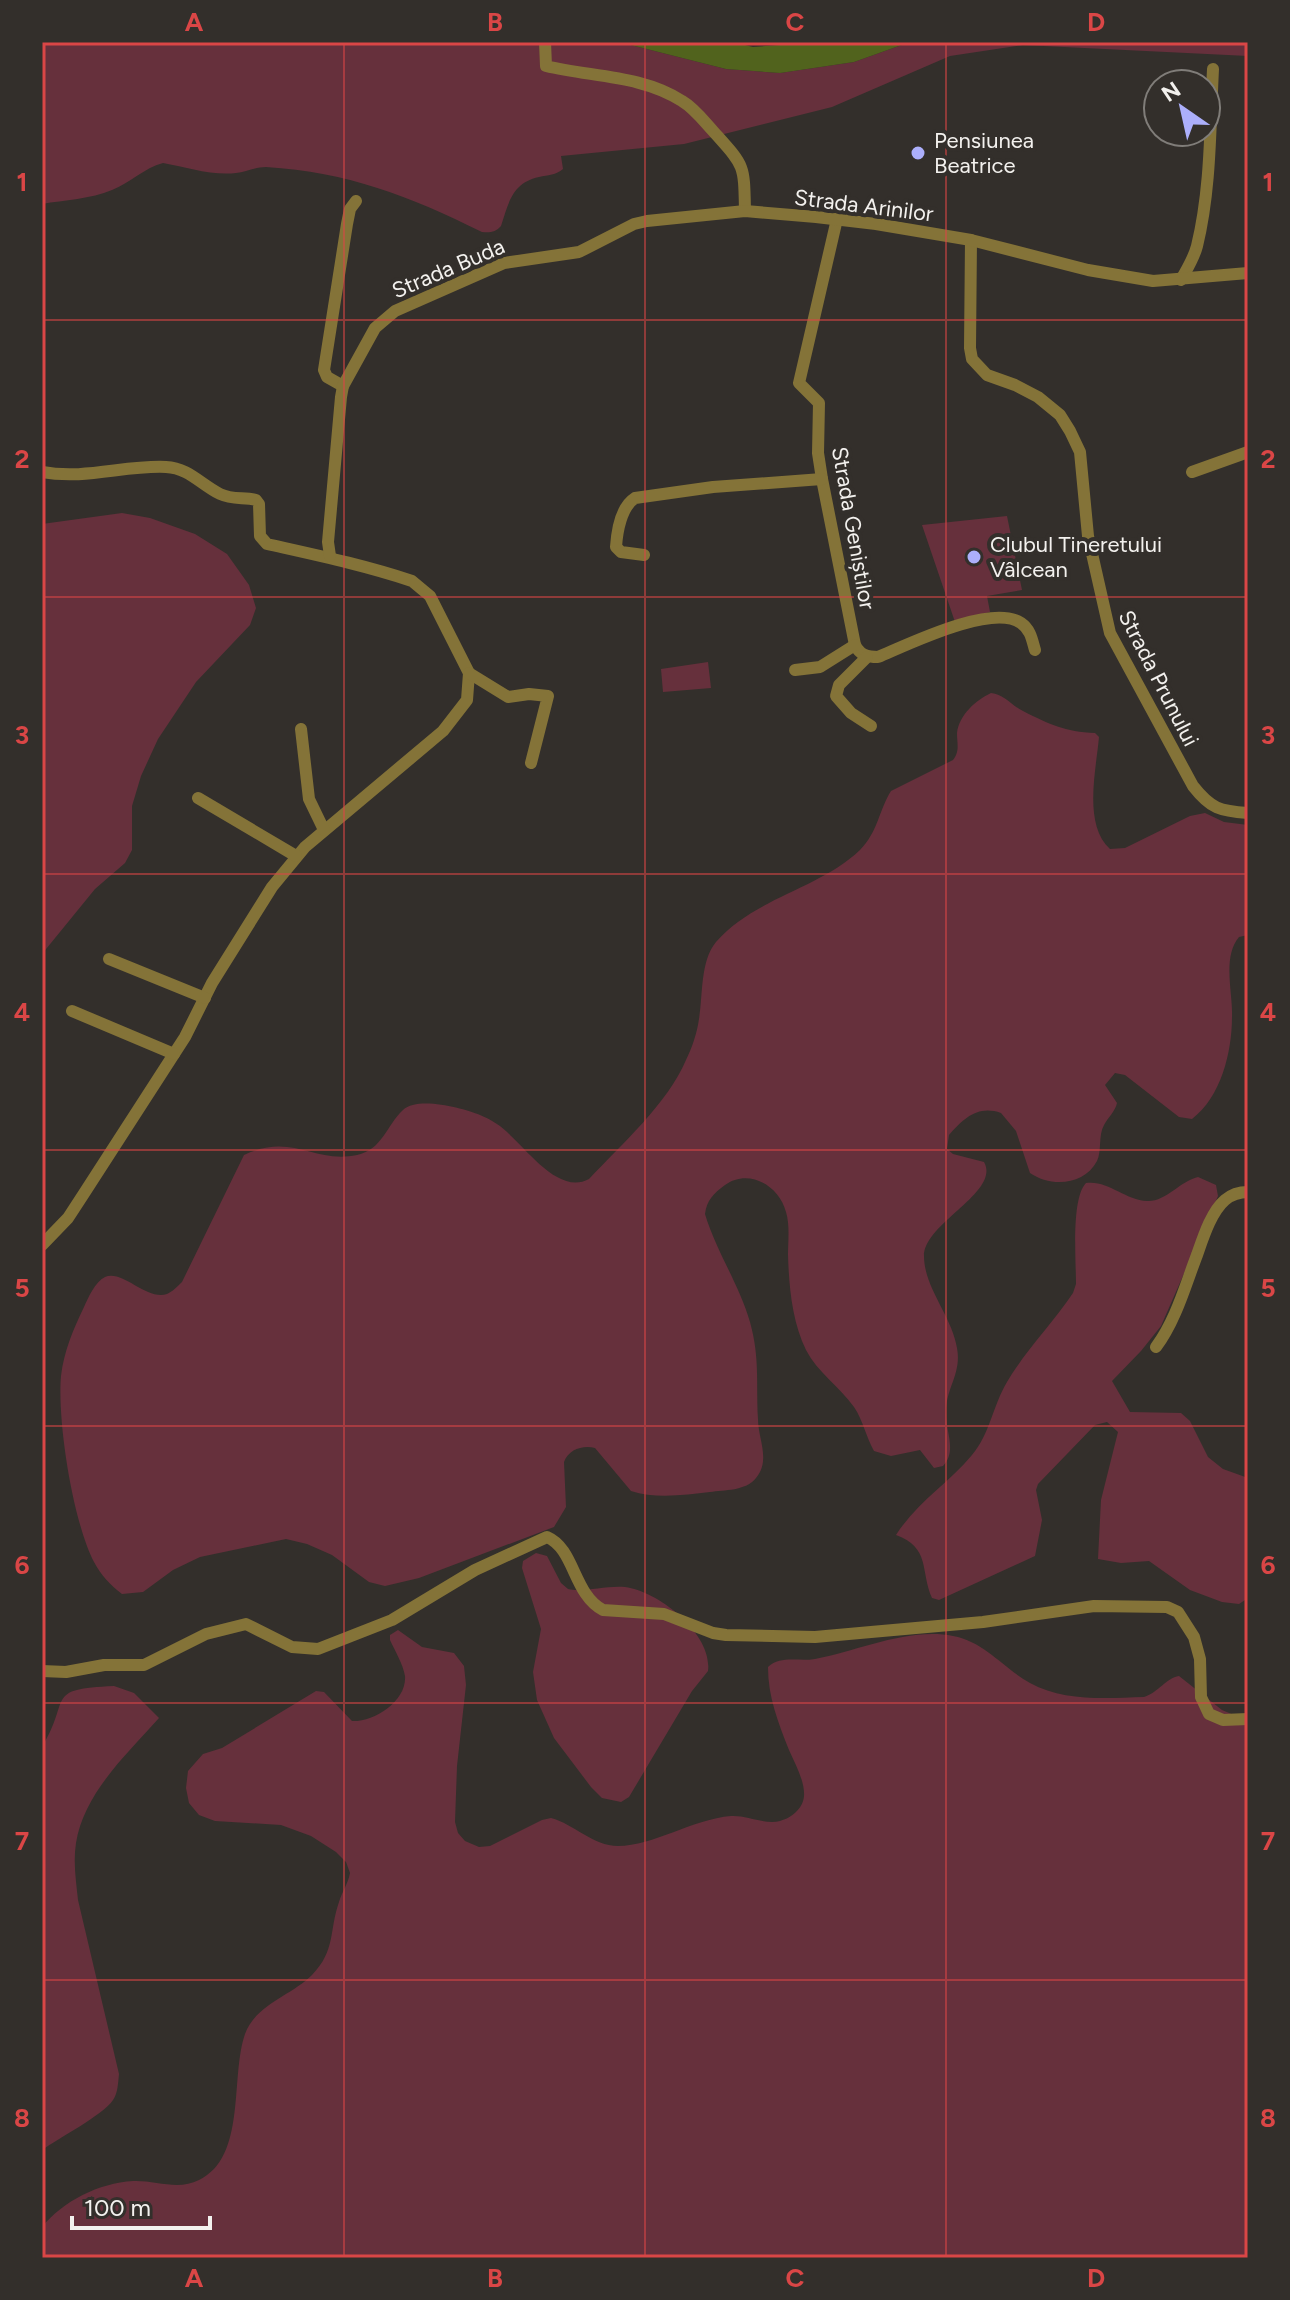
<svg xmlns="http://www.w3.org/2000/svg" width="1290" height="2300" viewBox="0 0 1290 2300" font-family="Figtree,sans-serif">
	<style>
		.green { fill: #66303c }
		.water { fill: #51631d }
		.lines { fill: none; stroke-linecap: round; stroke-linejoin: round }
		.minor { stroke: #847338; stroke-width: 12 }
		.grid { fill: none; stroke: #da4646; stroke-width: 2; stroke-opacity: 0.55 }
		.poi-dot { fill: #acaffb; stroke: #332f2b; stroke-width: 3 }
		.labels { text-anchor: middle; stroke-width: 8; stroke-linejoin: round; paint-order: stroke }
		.poi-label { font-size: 22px; fill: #f3f1ee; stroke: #332f2b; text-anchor: start }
		.street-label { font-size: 22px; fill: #f3f1ee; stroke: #332f2b }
		.neatline { fill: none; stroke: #da4646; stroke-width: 3 }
		.grid-label { font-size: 26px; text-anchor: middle; font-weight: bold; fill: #da4646 }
	</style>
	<rect width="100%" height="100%" fill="#332f2b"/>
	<g class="green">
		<path d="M42 42H619L726 69 780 73 854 62 910 42H1248V56L1023 45 950 56 832 107 684 144 561 156 563 169C556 175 548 175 539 177 512 183 509 202 501 226 496 232 490 233 482 232 409 196 348 172 266 167 255 167 246 172 236 173 213 176 185 167 163 163 144 168 130 183 112 190 91 199 64 200 42 204Z"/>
		<polygon points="122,513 150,518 195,534 227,554 249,585 256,608 250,625 196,682 158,739 141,776 132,806 132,850 125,863 95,889 42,954 42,524"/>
		<polygon points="1007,516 1022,590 987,596 990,612 955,622 922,525"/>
		<polygon points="708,662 711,688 663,692 661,669"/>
		<path d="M991 693C1004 694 1012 706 1023 711 1049 724 1065 732 1095 733L1099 737C1096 771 1083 824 1110 849L1125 848 1190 816 1205 813 1224 822 1248 825V935L1239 937C1222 957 1233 993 1232 1017 1232 1052 1221 1097 1192 1119L1179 1117 1125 1075 1115 1073 1105 1085 1117 1103C1115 1112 1108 1117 1104 1125 1098 1136 1102 1151 1097 1161 1084 1186 1050 1187 1030 1173L1016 1131 1001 1113C978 1105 964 1118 949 1135L947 1149 953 1154 984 1162C1001 1192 924 1223 924 1256 924 1288 952 1316 957 1348 962 1374 945 1389 946 1414 946 1433 957 1451 943 1466L934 1468 920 1450 891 1456 874 1451C866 1437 863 1420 854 1407 839 1386 818 1373 806 1350 792 1321 789 1287 788 1255 788 1241 790 1225 786 1212 779 1185 748 1168 725 1185 713 1194 707 1200 705 1214 716 1251 739 1284 750 1322 760 1358 756 1383 758 1419 758 1439 771 1460 756 1478 746 1491 724 1490 710 1492 685 1495 655 1499 631 1491L595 1448C583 1445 569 1449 564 1462L566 1507 554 1527 419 1578 385 1586 369 1582 332 1555 307 1544 286 1539 200 1557 173 1570 143 1592 122 1594C110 1585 101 1575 94 1562 73 1522 57 1421 61 1376 64 1351 73 1330 84 1307 88 1298 95 1282 105 1277 122 1269 147 1301 167 1294 172 1292 178 1286 182 1282L244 1155C293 1132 313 1164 357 1155 383 1149 386 1126 403 1110 418 1096 463 1108 480 1115 490 1119 502 1126 510 1135 529 1152 560 1195 589 1179 621 1145 668 1103 686 1060 692 1048 697 1033 699 1019 703 996 700 961 716 942 754 898 819 889 860 850 878 832 879 810 891 791L953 760C960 751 957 744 957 733 959 715 976 700 991 693Z"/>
		<path d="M1198 1177 1216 1185 1218 1196 1161 1326 1141 1351 1112 1381 1130 1412 1181 1413 1190 1421 1208 1457 1223 1469 1248 1478V1598L1239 1604 1222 1602 1190 1590 1149 1561 1121 1563 1098 1559 1101 1500 1118 1432 1107 1422 1095 1425 1038 1484 1036 1490 1042 1520 1035 1556 939 1600 932 1598C920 1571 931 1548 896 1535 917 1502 948 1484 972 1455 990 1434 993 1405 1007 1382 1026 1350 1052 1324 1073 1293L1076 1284C1076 1261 1071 1198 1086 1183 1108 1180 1125 1200 1147 1201 1166 1202 1180 1181 1198 1177Z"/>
		<path d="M536 1553 547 1556 561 1583 568 1589C582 1593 607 1585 625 1587 658 1591 713 1634 708 1671L692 1691 629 1797 621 1802 602 1798 591 1787 554 1738 537 1700 533 1672 541 1629 522 1568 523 1561Z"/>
		<path d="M398 1630 422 1647 454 1653 464 1666 466 1685 457 1766 455 1822 458 1833 465 1841 479 1847 490 1846 542 1820 551 1818C574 1824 593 1846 618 1846 653 1846 693 1819 731 1816 747 1815 765 1825 780 1821 791 1818 803 1809 804 1796 805 1781 795 1764 789 1750 778 1722 768 1697 768 1667 781 1655 799 1662 815 1659 858 1651 909 1627 953 1636 985 1642 1003 1668 1030 1683 1064 1702 1107 1698 1144 1697 1159 1692 1166 1678 1179 1676L1222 1710 1248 1721V2258H42V2227C63 2201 99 2183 133 2181 155 2180 178 2191 199 2180 247 2157 230 2077 245 2034 256 2004 291 1996 312 1975 336 1950 329 1930 339 1902 342 1892 348 1884 350 1873L346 1862 336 1852 311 1836 281 1825 215 1821 199 1815 189 1803 186 1788 188 1771 203 1754 222 1748 316 1691 324 1692 352 1721C374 1722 407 1701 405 1676 403 1664 395 1651 390 1640V1635Z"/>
		<path d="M114 1686 134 1693 159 1718C127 1754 84 1793 76 1843 73 1862 76 1881 78 1900L119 2074C118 2083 118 2093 113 2100 103 2115 59 2138 42 2150V1747C72 1698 43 1689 114 1686Z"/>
	</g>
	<polygon class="water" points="619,42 733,42 753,47 823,42 910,42 854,62 780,73 726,69"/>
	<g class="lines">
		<g class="minor">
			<path d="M545 42 546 66C591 77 642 75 682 101 694 108 703 120 713 131 745 167 744 163 745 211"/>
			<path d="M837 219 799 383 819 403 818 453 822 479 855 645C860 655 867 657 878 657 909 644 992 603 1021 623 1031 630 1032 640 1035 650"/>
			<path d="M971 240 970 348 972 359 987 375 1015 385 1038 397 1060 415 1070 431 1080 452 1088 536 1110 633 1193 786C1211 809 1220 811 1248 813"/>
			<path d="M1181 280C1187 269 1194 258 1197 246 1211 189 1210 127 1213 69"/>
			<polyline points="343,386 327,377 324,370 347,224 350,209 356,201"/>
			<path d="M42 472C85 480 125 465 166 467 189 468 200 484 220 494 232 500 244 497 256 500L259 504 260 536 267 544C316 555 364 565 412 581L430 596 469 673 467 700 443 731 305 847 272 887 212 983 185 1037 83 1195 68 1218 42 1245"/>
			<polyline points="1192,472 1248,452"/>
			<path d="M644 555 621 552 616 547C617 532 621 507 635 498L713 487 822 479"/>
			<polyline points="330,556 328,542 341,397 343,386 375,328 395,311 504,263 579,252 634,224 647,221 745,211 816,217 876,224 971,240 1088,270 1153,281 1248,273"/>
			<polyline points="867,657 839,685 836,696 851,713 871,726"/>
			<polyline points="795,670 820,667 855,645"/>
			<polyline points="469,673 508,697 529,694 548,696 531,763"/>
			<polyline points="301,729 309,799 324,830"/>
			<polyline points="198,798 296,856"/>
			<polyline points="109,959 205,998"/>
			<polyline points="72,1011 174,1054"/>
			<path d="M1156 1347C1176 1320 1185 1286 1197 1255 1203 1238 1211 1212 1225 1200 1232 1194 1239 1192 1248 1192"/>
			<path d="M42 1671 66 1672 104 1665H144L206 1634 246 1624 292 1647 318 1649 392 1620 475 1570 547 1537C575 1549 573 1594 603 1610L664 1614 713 1633 726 1635 815 1637 983 1622 1094 1606 1167 1607 1178 1612 1194 1637 1200 1659 1201 1697 1209 1714 1223 1720 1248 1719"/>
		</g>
	</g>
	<path class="grid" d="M344 42V2258M645 42V2258M946 42V2258M42 320H1248M42 597H1248M42 874H1248M42 1150H1248M42 1426H1248M42 1703H1248M42 1980H1248"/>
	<g class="poi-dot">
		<circle cx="918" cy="153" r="8"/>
		<circle cx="974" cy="557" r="8"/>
	</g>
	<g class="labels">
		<g class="poi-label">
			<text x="934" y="148">Pensiunea<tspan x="934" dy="25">Beatrice</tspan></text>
			<text x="990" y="552">Clubul Tineretului<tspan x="990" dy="25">Vâlcean</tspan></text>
		</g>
		<g class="street-label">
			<text transform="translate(864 205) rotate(7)" y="8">Strada Arinilor</text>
			<text transform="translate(448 268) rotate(-23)" y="8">Strada Buda</text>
			<text transform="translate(854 528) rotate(80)" y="8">Strada Geniștilor</text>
			<text transform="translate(1159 678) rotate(63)" y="8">Strada Prunului</text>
		</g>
	</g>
	<rect width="1290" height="2300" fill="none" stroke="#332f2b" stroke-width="88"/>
	<g transform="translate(1182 108) rotate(326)"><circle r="38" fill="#332f2b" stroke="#807d79" stroke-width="2"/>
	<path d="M0-6L14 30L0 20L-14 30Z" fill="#acaffb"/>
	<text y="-12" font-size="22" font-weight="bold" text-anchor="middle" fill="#f3f1ee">N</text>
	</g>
	<path d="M72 2216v12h138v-12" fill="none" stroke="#f3f1ee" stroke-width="4"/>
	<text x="84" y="2216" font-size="24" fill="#f3f1ee" stroke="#332f2b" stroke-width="6" paint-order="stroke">100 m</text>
	<rect x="44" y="44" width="1202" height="2212" class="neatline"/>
	<g class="grid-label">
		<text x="194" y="31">A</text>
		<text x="495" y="31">B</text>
		<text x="795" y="31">C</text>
		<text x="1096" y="31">D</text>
		<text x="22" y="191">1</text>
		<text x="1268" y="191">1</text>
		<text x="22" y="468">2</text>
		<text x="1268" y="468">2</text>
		<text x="22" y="744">3</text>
		<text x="1268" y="744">3</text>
		<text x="22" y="1021">4</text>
		<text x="1268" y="1021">4</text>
		<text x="22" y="1297">5</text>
		<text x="1268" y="1297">5</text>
		<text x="22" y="1574">6</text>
		<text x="1268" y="1574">6</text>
		<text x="22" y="1850">7</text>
		<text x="1268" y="1850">7</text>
		<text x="22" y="2127">8</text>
		<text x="1268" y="2127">8</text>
		<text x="194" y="2287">A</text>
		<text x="495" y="2287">B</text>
		<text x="795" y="2287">C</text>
		<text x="1096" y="2287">D</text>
	</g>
</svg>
